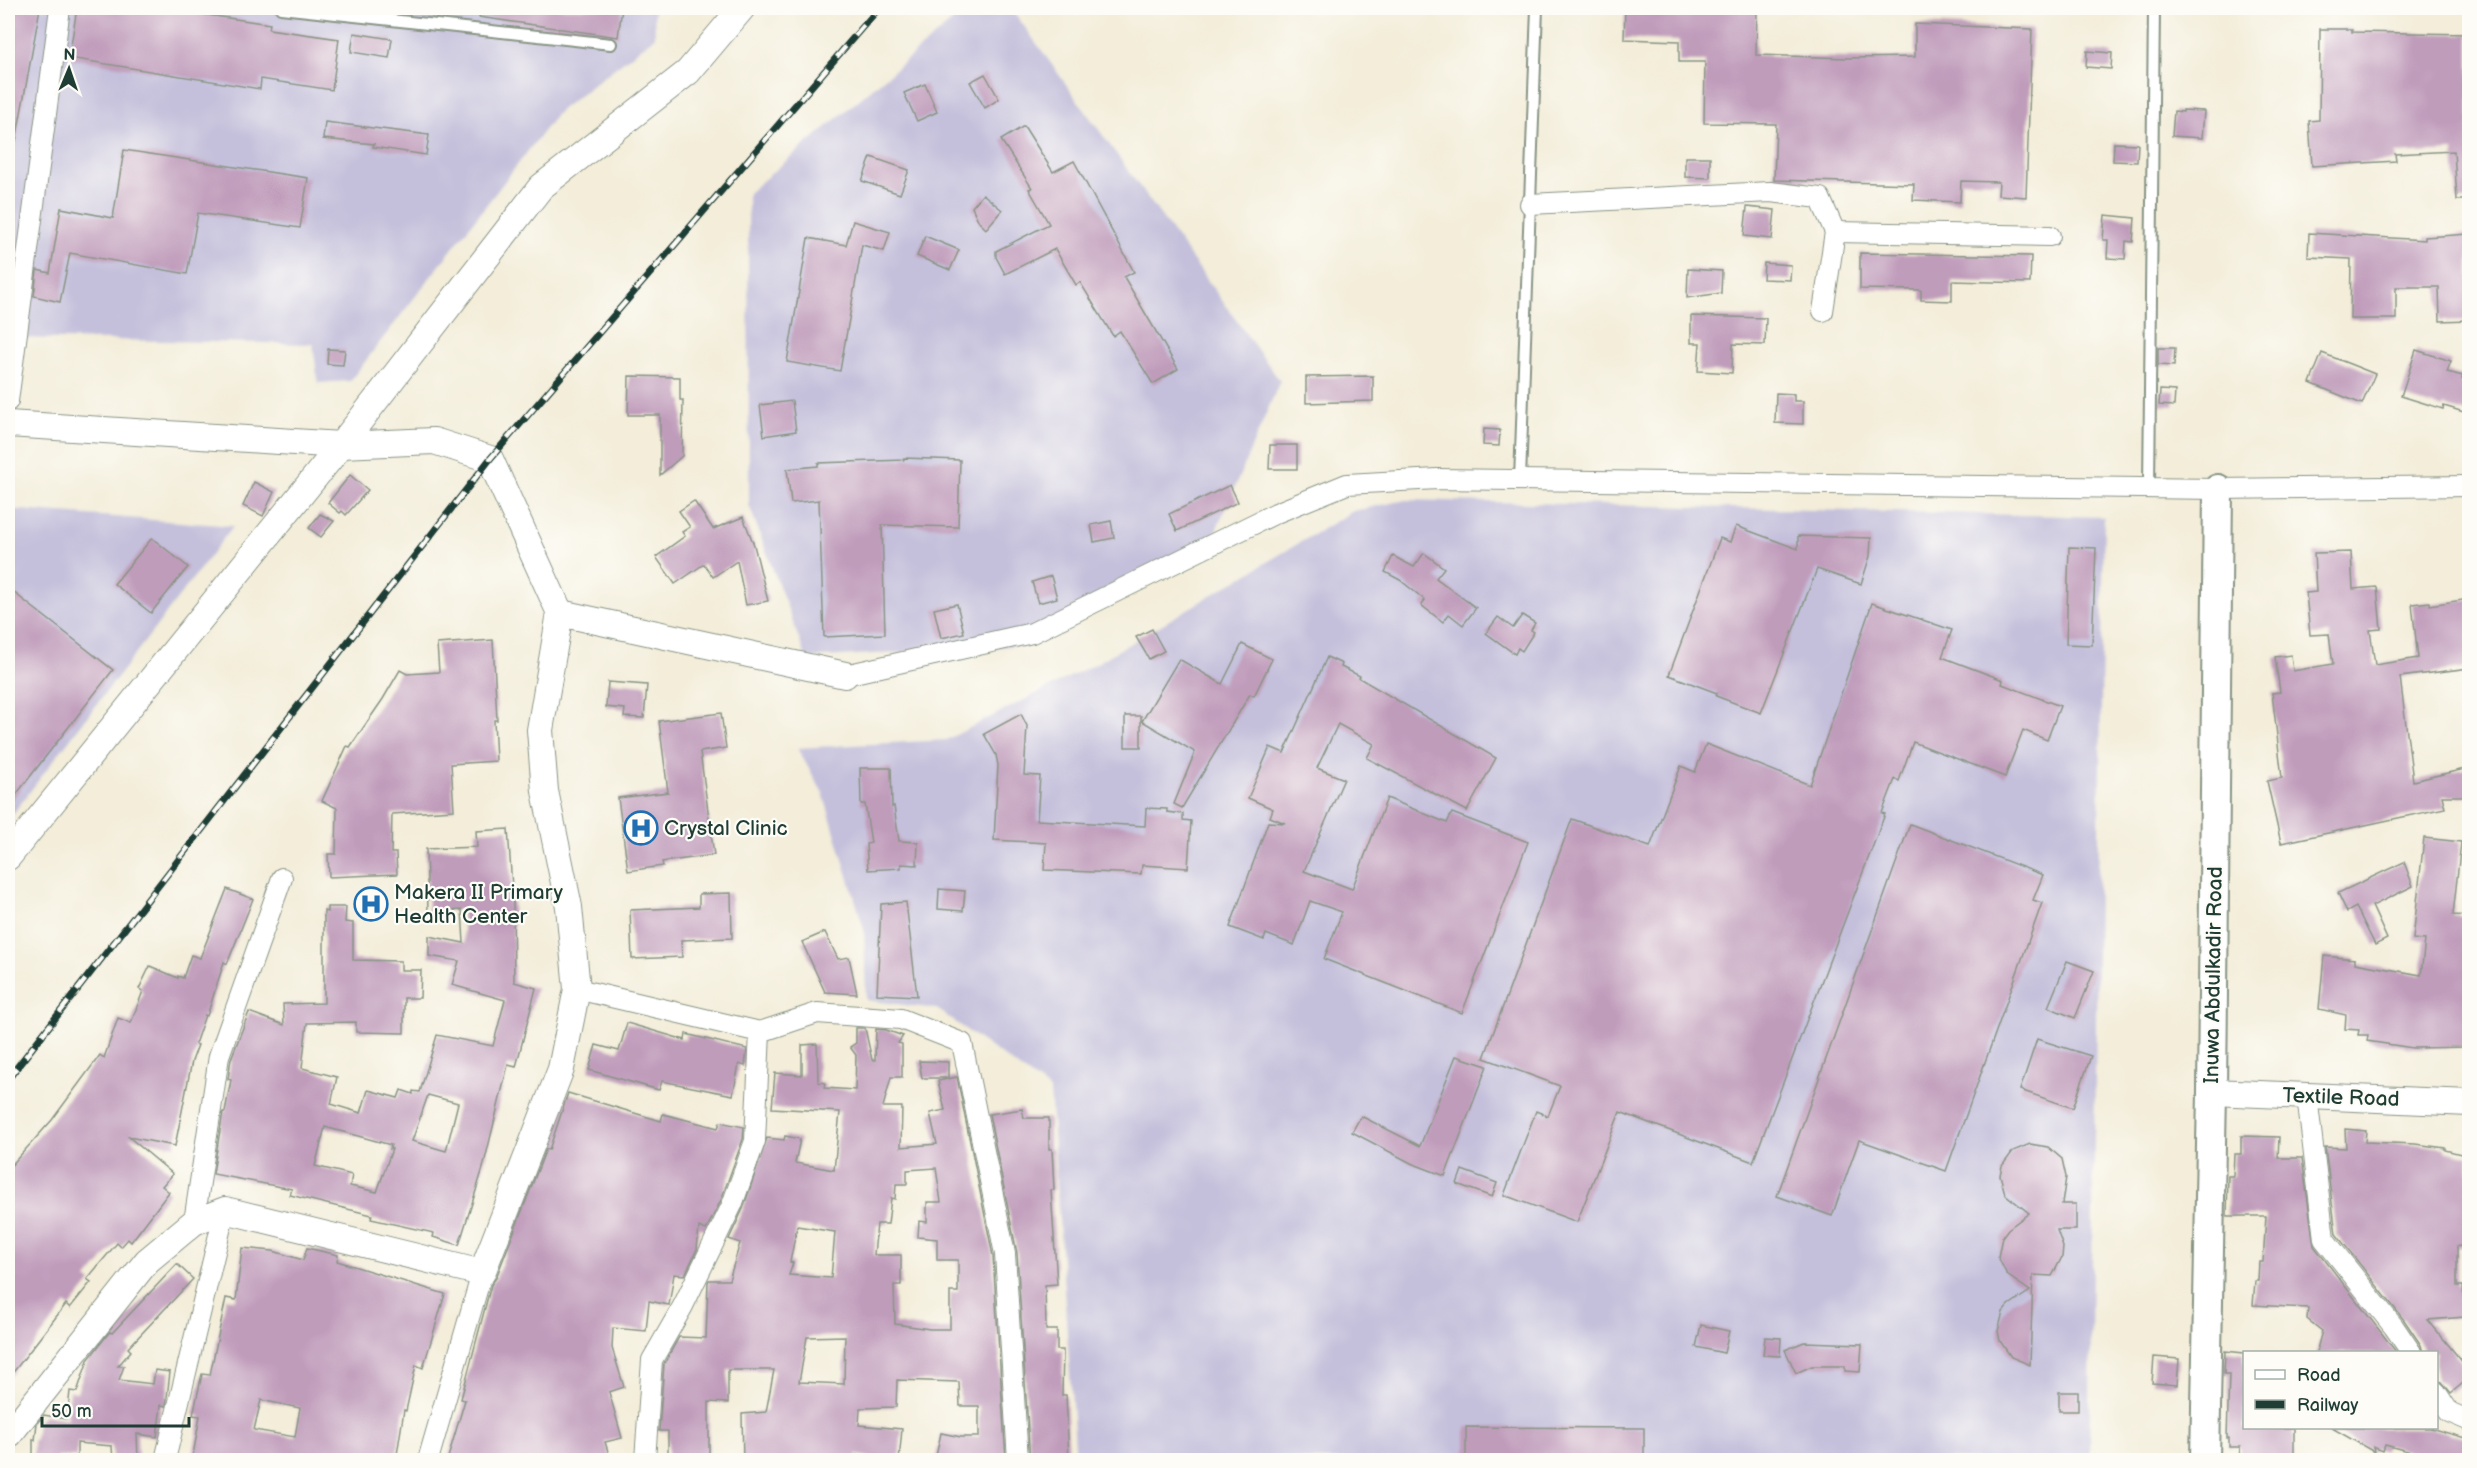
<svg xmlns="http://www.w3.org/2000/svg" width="2477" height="1468" viewBox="0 0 2477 1468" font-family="'Balsamiq Sans',sans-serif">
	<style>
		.industrial { fill: #c4c0db }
		.building { fill: #c09cbb; fill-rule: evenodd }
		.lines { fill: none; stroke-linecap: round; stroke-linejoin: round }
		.service-casing { stroke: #899586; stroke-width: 14 }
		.minor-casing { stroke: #899586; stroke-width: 22 }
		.tertiary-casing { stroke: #899586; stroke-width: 28 }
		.secondary-casing { stroke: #899586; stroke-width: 32 }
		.service { stroke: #fff; stroke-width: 10 }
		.minor { stroke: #fff; stroke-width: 20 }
		.tertiary { stroke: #fff; stroke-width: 26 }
		.secondary { stroke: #fff; stroke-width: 28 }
		.rail-casing { stroke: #1f3d34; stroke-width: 7 }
		.rail { stroke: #fdfcf7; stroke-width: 4.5; stroke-dasharray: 14; stroke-linecap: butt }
		.labels { text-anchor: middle; stroke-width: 4.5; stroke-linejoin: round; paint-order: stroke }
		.poi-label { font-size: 21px; fill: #1f3d34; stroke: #fdfcf7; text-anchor: start }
		.street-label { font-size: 21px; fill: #1f3d34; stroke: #fdfcf7 }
	</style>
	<rect width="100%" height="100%" fill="#fdfcf7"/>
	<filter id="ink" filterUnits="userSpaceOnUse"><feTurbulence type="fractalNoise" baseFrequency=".0167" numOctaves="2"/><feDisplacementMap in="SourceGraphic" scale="12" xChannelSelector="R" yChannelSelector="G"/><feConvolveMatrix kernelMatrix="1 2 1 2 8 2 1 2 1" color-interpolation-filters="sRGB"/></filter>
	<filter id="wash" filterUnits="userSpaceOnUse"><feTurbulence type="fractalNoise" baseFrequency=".008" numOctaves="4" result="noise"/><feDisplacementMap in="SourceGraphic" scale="24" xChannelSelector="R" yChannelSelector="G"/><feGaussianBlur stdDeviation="1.35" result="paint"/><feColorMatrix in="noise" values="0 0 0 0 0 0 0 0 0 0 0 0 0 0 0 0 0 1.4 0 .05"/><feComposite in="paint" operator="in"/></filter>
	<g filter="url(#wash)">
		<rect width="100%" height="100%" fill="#f3edd9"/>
		<g class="industrial">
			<polygon points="8,8 654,8 655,37 559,111 350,381 318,383 313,344 8,338"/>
			<polygon points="968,8 1011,8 1280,381 1212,540 1029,645 806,658 749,505 748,193"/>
			<polygon points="1406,500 2104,517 2089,1460 1076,1460 1050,1090 937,1009 866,1000 864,929 823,793 797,748 946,740 1097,663 1353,511"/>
			<polygon points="8,509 233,526 8,820"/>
		</g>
		<g id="blocks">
			<g class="building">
				<polygon points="8,8 40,8 16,141 8,140"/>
				<polygon points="77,8 173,8 173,10 270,24 269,29 339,39 332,90 261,79 260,89 69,58"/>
				<polygon points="480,8 622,8 618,37 479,17"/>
				<polygon points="1625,8 1757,8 1756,55 1848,58 1915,57 1915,24 2032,29 2026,197 1998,195 1999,182 1961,181 1960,202 1913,200 1914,184 1774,180 1776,124 1704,123 1705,62 1679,62 1679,41 1624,39"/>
				<polygon points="2320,29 2352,29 2352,32 2469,34 2469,200 2457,200 2454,151 2395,154 2396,161 2312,166 2309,121 2319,120"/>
				<polygon points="354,33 392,39 389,58 351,52"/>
				<polygon points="2087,51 2112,53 2111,69 2086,67"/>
				<polygon points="985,74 999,99 985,108 970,82"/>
				<polygon points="925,84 937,112 917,121 904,93"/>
				<polygon points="2183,110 2204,111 2202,138 2172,136 2174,111 2183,112"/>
				<polygon points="325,122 429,135 426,155 373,147 374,144 323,139"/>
				<polygon points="1024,126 1053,172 1074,161 1134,272 1124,277 1178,369 1153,384 1120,331 1113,336 1080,282 1076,285 1055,249 1005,274 996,257 996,251 1049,224 1029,189 1032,188 1001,140"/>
				<polygon points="2114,143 2138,144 2137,162 2113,161"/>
				<polygon points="124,150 308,178 300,228 198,213 187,274 70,253 60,302 34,296 37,270 50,273 61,208 113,218"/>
				<polygon points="871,157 909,170 900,194 862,181"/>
				<polygon points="1685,157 1710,157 1710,178 1685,177"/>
				<polygon points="983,194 1002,210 986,229 979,222 972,207"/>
				<polygon points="1747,207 1775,210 1772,239 1744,236"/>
				<polygon points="2105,215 2135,218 2133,242 2126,241 2125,259 2107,258 2108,240 2103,240"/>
				<polygon points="853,221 890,232 884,251 862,245 840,371 787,362 808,238 846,245"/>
				<polygon points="2309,233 2425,240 2425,237 2469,234 2469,320 2440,321 2439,287 2396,287 2396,319 2350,319 2351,259 2308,257"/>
				<polygon points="925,236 959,250 950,270 917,256"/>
				<polygon points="1860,253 2031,256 2030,283 1952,281 1952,301 1921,300 1921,290 1860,289"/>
				<polygon points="1764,263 1791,265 1790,280 1763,279"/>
				<polygon points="1688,269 1722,271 1721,293 1687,298"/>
				<polygon points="1691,316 1766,318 1765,345 1733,344 1732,373 1698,371 1700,343 1691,343"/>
				<polygon points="2158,348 2175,348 2174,366 2158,365"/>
				<polygon points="328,349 345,350 343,365 327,364"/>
				<polygon points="2416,350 2451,361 2447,372 2463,376 2462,379 2469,382 2469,404 2467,413 2444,406 2443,409 2401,396"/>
				<polygon points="2322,353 2375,374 2362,404 2310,383"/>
				<polygon points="629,376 680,377 680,400 683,400 682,456 660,475 660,415 628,415"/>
				<polygon points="1373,376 1373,401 1306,403 1306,377"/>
				<polygon points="2160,390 2175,391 2174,406 2159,405"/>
				<polygon points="1776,393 1794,394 1794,401 1803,401 1803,424 1775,423"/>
				<polygon points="792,401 796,431 764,436 760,405"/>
				<polygon points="1484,429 1500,430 1499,446 1483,445"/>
				<polygon points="1270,445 1297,445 1297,469 1269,469"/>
				<polygon points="904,458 960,460 958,527 882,525 885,634 824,637 819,500 791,503 787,469 818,466 818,463 904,460"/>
				<polygon points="350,475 368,490 346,515 342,511 340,513 328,503"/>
				<polygon points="254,482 274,492 263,516 243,506"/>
				<polygon points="1230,485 1238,502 1177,531 1169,514"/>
				<polygon points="694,501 713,529 743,517 754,545 768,601 746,605 737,561 713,577 704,564 675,584 656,557 685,536 682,532 690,527 679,511"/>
				<polygon points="320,514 334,521 321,537 309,528"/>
				<polygon points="1111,521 1114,538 1094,542 1091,525"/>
				<polygon points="1736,526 1798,549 1798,536 1871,538 1870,556 1861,584 1817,569 1761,713 1716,696 1717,693 1669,675 1720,538 1730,542"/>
				<polygon points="152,538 188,567 151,613 114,584"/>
				<polygon points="2069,547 2096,548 2092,645 2066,644"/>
				<polygon points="2351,552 2353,589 2377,587 2381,629 2370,630 2375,665 2418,658 2412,604 2430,602 2430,605 2469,599 2469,668 2400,677 2413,781 2469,768 2469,796 2442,796 2445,808 2281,843 2267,781 2282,778 2272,693 2280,692 2275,657 2291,655 2293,671 2333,664 2329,634 2310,635 2306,593 2316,592 2314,553"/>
				<polygon points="1424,553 1444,568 1436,578 1476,608 1463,625 1449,614 1443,622 1421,605 1425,600 1400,580 1385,572 1393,556 1414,567"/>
				<polygon points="1051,576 1057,598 1038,603 1032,582"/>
				<polygon points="8,588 113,670 8,805"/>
				<polygon points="1872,603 1952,630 1942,657 2003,680 2002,684 2060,706 2047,740 2023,730 2005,777 1913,742 1899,781 1895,779 1882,813 1885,814 1753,1162 1620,1112 1577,1222 1504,1195 1536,1111 1548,1116 1560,1086 1484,1058 1572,819 1650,847 1681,766 1695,772 1706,744 1810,785"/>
				<polygon points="957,604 964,633 941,638 934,609"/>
				<polygon points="1522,615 1535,623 1531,630 1534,632 1522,651 1518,648 1515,654 1486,633 1498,617 1513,628"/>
				<polygon points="1152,629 1164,651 1149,659 1136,637"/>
				<polygon points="493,640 497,720 494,720 496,761 451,764 454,810 392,814 391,853 396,853 397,874 329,877 328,854 336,854 337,808 322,801 347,746 350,747 383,699 400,670 407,674 439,672 437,644"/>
				<polygon points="1242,644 1272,659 1254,696 1250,694 1182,808 1174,804 1195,752 1142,721 1179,659 1222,684"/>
				<polygon points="1327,657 1342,664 1341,667 1360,676 1359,678 1496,758 1467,811 1367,758 1374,744 1338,724 1317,768 1344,779 1304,871 1352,889 1387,798 1447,823 1452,813 1528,842 1462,1013 1324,959 1342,912 1310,901 1294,945 1266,934 1264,940 1230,927 1268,822 1285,823 1270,817 1273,809 1248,798 1270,747 1284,753"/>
				<polygon points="608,682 647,685 644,718 624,717 625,709 606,707"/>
				<polygon points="721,713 726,748 700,752 714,855 662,862 663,866 628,871 618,798 668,792 659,721"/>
				<polygon points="1021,714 1027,726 1024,775 1040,776 1037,820 1145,826 1146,808 1167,809 1167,812 1183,814 1183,820 1191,821 1188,868 1142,865 1141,874 1044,870 1046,843 994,840 998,765 996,755 984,734"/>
				<rect x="1125" y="716" width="16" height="31"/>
				<polygon points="860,768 891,768 892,807 894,806 899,841 918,842 917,865 901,864 901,868 868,870 866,844 871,843 865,804 861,804"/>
				<polygon points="1910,824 2043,875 2033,900 2042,903 1946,1171 1859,1140 1832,1216 1777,1196"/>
				<path d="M508 829 513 902 514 982 536 988 516 1067 508 1065 483 1168 459 1245 433 1237 434 1233 371 1219 372 1215 290 1195 292 1189 213 1174 223 1112H225L231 1080 228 1079 231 1059 249 1012 284 1025 283 1004 324 1003V911L327 912V907H346L345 922 353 923V960L401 961V970H421L420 998H404V1033L356 1032V1022L307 1023 302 1068 337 1077 331 1104 361 1113 368 1090 398 1098 401 1090 413 1094V1091L420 1092 437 1035 493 1046 505 1000 452 985 459 961 429 956V936L464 943 462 910 428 911 426 849 477 847 476 831ZM428 1095 458 1103 446 1151 412 1141ZM325 1127 391 1145 390 1149H392L377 1192 350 1186 352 1175 315 1166Z"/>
				<polygon points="2424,838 2461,842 2453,915 2469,916 2469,1047 2413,1048 2367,1041 2368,1035 2358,1035 2359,1030 2345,1029 2346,1015 2319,1009 2324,956 2355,959 2355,963 2421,975 2425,940 2413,939"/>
				<polygon points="2404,862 2413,886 2372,906 2387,939 2375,945 2356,907 2347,912 2338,893"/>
				<polygon points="227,889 253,899 227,964 224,962 207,1016 205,1015 195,1044 198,1045 192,1061 175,1146 129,1137 173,1174 162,1186 169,1192 131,1242 128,1239 121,1247 117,1243 87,1279 91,1282 70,1308 66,1304 8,1379 8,1169 52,1120 100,1055 104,1058 118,1018 131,1023 143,991 139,989 150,966 178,978 178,976 183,978 191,955 200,958"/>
				<polygon points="939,889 965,891 963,911 938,909"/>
				<polygon points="731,893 732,938 681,940 682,957 632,959 630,910 699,907 699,894"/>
				<polygon points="906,902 917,996 877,994 881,904"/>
				<polygon points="825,932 838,959 849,957 857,994 825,992 802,942"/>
				<polygon points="2067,961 2094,971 2075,1018 2048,1007"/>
				<polygon points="627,1023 685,1040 686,1034 747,1049 745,1066 739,1064 733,1095 662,1081 659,1090 589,1070 596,1045 619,1051"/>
				<path d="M856 1028H865L872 1060H875L876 1029 886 1030 903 1036 898 1043 902 1044V1077H891L883 1107H902L901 1147 937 1144 930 1113 945 1110 938 1081 957 1077 993 1256 1006 1461H935L941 1433 961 1437H979V1406H960L959 1382 897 1380 896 1407 860 1408 859 1425 902 1429 899 1461H884L857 1455V1461H743L742 1414 766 1412 774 1370H728V1403L709 1402V1461H668V1431H659L664 1364 679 1337 706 1338 708 1282 709 1280H729L740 1243 729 1239 743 1209 767 1138 784 1140 785 1136 800 1139 795 1163 834 1170 840 1112 772 1108 775 1073 802 1075V1045L817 1044 818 1082 825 1083 824 1088 855 1090 856 1055 850 1047 856 1043ZM936 1168 941 1202H927V1222L919 1221 918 1237 937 1239V1260H958V1292H950V1329H930L895 1324 894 1285H901V1255H874L877 1224H888L891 1198 895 1199 896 1184H907V1170ZM797 1226 835 1232 831 1278 789 1275 793 1263 790 1262ZM845 1336 844 1384 799 1382 807 1337Z"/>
				<polygon points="2037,1039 2091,1056 2073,1108 2020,1090"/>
				<polygon points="1456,1056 1487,1066 1445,1176 1411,1163 1352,1132 1361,1116 1420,1146"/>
				<polygon points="919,1061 948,1062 948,1078 922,1078"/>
				<polygon points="568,1093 661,1121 663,1114 718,1128 720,1122 744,1127 743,1139 721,1200 706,1230 699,1227 697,1249 685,1275 674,1274 669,1305 649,1301 646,1331 613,1328 612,1348 624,1387 609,1392 622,1438 605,1442 611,1461 447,1461 465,1400 461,1399 491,1285 496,1278 546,1149 549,1150"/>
				<polygon points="1022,1109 1024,1118 1049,1118 1049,1149 1052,1149 1054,1190 1051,1190 1057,1284 1045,1285 1046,1330 1057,1330 1057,1350 1063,1350 1062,1395 1066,1395 1069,1461 1030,1461 1017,1253 989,1114"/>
				<polygon points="2345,1129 2366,1131 2365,1142 2415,1144 2445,1148 2445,1150 2469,1156 2469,1247 2457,1246 2457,1286 2463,1286 2465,1317 2428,1320 2469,1370 2469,1378 2451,1393 2442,1382 2436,1380 2436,1353 2423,1353 2421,1345 2404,1320 2336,1234 2325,1147 2346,1148"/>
				<polygon points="2241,1136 2279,1137 2278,1158 2302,1158 2314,1246 2397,1353 2316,1353 2322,1331 2307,1319 2308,1308 2253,1305 2255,1281 2258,1281 2259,1262 2263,1262 2266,1216 2227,1216 2228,1176 2233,1176 2234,1154 2241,1154"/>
				<polygon points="2030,1144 2048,1147 2062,1159 2066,1177 2062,1204 2076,1204 2076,1230 2057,1230 2063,1247 2062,1257 2052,1276 2033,1275 2030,1365 2011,1357 2000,1341 1998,1331 2003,1312 2009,1305 2030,1291 2007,1275 1998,1257 2002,1237 2008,1229 2029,1213 2005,1194 2000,1175 2002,1166 2013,1151"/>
				<polygon points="1462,1170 1497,1183 1492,1197 1457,1184"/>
				<path d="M242 1248 273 1251 303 1260 307 1248 338 1255 337 1261 445 1294 423 1368 416 1365 406 1411 404 1410 396 1461H192L200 1416 193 1415 202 1374 210 1375 226 1298 236 1300ZM261 1400 300 1408 295 1437 254 1430Z"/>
				<polygon points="177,1264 193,1279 128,1348 131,1351 118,1366 124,1366 119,1380 153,1384 155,1370 170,1372 166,1406 161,1405 157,1437 137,1434 138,1461 113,1461 112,1446 77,1443 77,1457 57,1457 57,1461 33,1461 33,1439 35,1440 37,1423 44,1415 67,1419 70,1391 77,1392 88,1360 107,1335 110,1332 112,1333"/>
				<polygon points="1701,1325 1729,1331 1724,1353 1696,1347"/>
				<polygon points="1765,1337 1781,1338 1780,1356 1763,1355"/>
				<polygon points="1804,1342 1862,1344 1860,1372 1845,1371 1845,1366 1812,1366 1796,1373 1785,1350"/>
				<polygon points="2225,1351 2244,1353 2244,1428 2294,1428 2294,1461 2239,1461 2240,1447 2229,1447 2229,1438 2227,1438 2229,1374 2224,1374"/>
				<polygon points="2154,1357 2179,1359 2177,1385 2152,1383"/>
				<rect x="2059" y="1392" width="19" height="19"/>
				<polygon points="1466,1427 1644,1428 1644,1461 1466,1461"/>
				<polygon points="2332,1428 2430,1428 2469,1439 2469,1461 2425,1461 2426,1456 2385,1445 2383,1451 2373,1447 2374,1452"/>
			</g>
		</g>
	</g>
	<g filter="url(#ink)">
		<use href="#blocks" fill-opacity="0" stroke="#899586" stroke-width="1.5"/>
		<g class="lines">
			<g class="service-casing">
				<g id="service">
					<polyline points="281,8 611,44"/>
					<polyline points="1520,480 1537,8"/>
					<polyline points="2149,488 2154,8"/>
				</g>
			</g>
			<g class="minor-casing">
				<g id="minor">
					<polyline points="1530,204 1770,192 1820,198 1835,232 1823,311"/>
					<polyline points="1835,232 2050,236"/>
					<polyline points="8,401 60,8"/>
					<polyline points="845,675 1032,633 1276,513 1347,484 1437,479 2218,489 2470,486"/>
					<polyline points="577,989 760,1032 755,1141 732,1205 683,1306 652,1360 645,1460"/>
					<polyline points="760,1032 817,1013 901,1019 962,1043 1005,1254 1018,1460"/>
					<polyline points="2307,1096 2324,1239 2394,1327 2411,1352"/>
					<polyline points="194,1222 219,1056 282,878"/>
					<polyline points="2436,1392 2449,1412 2470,1421"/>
					<polyline points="165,1460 225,1210"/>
					<polyline points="428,1460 482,1273"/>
				</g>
			</g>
			<g class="tertiary-casing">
				<g id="tertiary">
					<polyline points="8,424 341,445 434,441 490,459 560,613 540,730 545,791 569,907 577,989 561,1069 482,1273 225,1210 194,1222 147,1261 8,1436"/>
					<polyline points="560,613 845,675"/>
					<polyline points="8,857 341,445 541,187 688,72 742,8"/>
					<polyline points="2212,1092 2470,1103"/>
				</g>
			</g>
			<g class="secondary-casing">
				<polyline id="secondary" points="2205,1460 2212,1092 2218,489"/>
			</g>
			<use href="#service" class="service"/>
			<use href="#minor" class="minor"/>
			<use href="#tertiary" class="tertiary"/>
			<use href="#secondary" class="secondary"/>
			<g class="rail-casing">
				<polyline id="rail" points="8,1079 490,459 879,8"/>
			</g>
			<use href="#rail" class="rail"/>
		</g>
	</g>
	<defs>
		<g id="hospital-ring" transform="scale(1.725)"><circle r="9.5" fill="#fdfcf7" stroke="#1f6fb2" stroke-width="1.5"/><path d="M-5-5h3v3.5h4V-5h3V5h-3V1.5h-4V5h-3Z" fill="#1f6fb2"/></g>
	</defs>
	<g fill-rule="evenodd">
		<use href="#hospital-ring" x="641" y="828"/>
		<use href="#hospital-ring" x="371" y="904"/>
	</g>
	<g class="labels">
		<g class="poi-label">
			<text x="664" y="835">Crystal Clinic</text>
			<text x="394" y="899">Makera II Primary<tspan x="394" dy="24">Health Center</tspan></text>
		</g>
		<g class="street-label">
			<text transform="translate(2213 975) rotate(-89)" y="7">Inuwa Abdulkadir Road</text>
			<text transform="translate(2341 1097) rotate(2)" y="7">Textile Road</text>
		</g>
	</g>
	<rect width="2477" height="1468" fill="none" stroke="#fdfcf7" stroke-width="30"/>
	<rect x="2243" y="1351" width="195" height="78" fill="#fdfcf7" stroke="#a4b0a9" stroke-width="1.5"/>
	<rect x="2255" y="1370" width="30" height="9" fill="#ffffff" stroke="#a4b0a9" stroke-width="1.5"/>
	<text x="2297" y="1381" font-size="18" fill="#1f3d34">Road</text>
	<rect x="2255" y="1400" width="30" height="9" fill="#1f3d34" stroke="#a4b0a9" stroke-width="1.5"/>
	<text x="2297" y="1411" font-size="18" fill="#1f3d34">Railway</text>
	<g transform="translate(69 69) rotate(2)" stroke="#fdfcf7" stroke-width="4.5" paint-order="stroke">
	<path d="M0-4.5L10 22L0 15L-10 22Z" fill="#1f3d34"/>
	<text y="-9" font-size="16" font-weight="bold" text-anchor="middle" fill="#1f3d34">N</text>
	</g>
	<path d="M42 1417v9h147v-9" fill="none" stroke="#1f3d34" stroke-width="3"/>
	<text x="51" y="1417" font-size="18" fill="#1f3d34" stroke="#fdfcf7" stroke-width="4.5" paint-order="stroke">50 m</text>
</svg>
